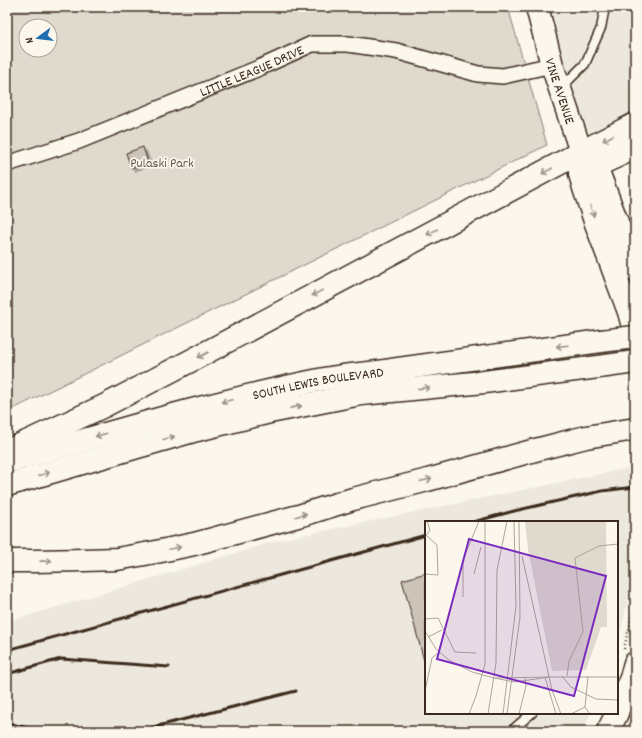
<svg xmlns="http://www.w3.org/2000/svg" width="642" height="738" viewBox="0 0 642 738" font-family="Dekko,sans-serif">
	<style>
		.built { fill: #ede8dd }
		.green { fill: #dfd9ce; stroke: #8d8276; fill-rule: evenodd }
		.building { fill: #ccc4b9; stroke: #3b2a1e; filter: url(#shadow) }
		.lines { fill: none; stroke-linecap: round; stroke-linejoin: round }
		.lane-casing { stroke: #3b2a1e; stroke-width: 11 }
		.street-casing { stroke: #3b2a1e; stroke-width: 18 }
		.secondary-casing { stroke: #3b2a1e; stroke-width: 25 }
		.primary-casing { stroke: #3b2a1e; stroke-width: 25 }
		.path { stroke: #3b2a1e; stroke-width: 2.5; stroke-dasharray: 1 3; stroke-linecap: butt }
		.lane { stroke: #fbf7ec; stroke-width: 8 }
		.street { stroke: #fbf7ec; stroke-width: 15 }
		.secondary { stroke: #fbf7ec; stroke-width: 22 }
		.primary { stroke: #fbf7ec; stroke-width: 22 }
		.rail { stroke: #3b2a1e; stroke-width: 3 }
		.primary-bridge-casing { stroke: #3b2a1e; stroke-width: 25; stroke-linecap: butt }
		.primary-bridge { stroke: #fbf7ec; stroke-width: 22 }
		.oneway { stroke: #9b9085 }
		.labels { text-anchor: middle; stroke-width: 3.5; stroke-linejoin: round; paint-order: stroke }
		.street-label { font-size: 14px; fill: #3b2a1e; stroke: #fbf7ec }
		.park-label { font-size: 14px; fill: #64564a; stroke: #fbf7ec }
		.inset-road { fill: none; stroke: #aea59a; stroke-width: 1 }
		.view { fill: #7b2cbf; fill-opacity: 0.15; stroke: #7b2cbf; stroke-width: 2 }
		.inset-edge { fill: none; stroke: #3b2a1e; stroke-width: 2 }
	</style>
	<defs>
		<filter id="shadow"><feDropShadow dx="3.5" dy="3.5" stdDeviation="0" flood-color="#0004"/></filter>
	</defs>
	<rect width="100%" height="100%" fill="#fbf7ec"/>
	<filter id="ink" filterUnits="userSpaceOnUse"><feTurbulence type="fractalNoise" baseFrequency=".025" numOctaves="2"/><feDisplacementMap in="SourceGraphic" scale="8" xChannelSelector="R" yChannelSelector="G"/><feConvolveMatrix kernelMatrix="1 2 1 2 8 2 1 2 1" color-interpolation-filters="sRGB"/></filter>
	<g filter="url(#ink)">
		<g class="built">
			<polygon points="548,7 635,7 635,110 586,135"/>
			<polygon points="635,467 635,568 617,648 617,522 426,522 426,713 591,713 582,731 7,731 7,622 279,540"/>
			<polygon points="635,698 635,731 620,731 630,712"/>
		</g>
		<path class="green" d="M7 7H508L547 145 7 412ZM26 26H50V50H26Z"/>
		<g class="building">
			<polygon points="143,147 148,162 131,168 126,153"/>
			<polygon points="426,573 426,668 402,580"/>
		</g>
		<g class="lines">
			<g class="lane-casing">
				<g id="lane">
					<polyline points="562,87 585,64 601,28 605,7"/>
					<polyline points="511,731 532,713"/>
				</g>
			</g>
			<g class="street-casing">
				<g id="street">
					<path id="s1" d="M7 164 79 141 259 68 312 44H348L396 51 478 74 503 76 552 65"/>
				</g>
			</g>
			<g class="secondary-casing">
				<g id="secondary">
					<path id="s2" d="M537 7 552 65 581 152 580 174 584 188 595 221 629 312 635 334"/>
					<polyline points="581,152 596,166 635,270"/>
					<polyline points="581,152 635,124"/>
					<polyline points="583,172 635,148"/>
					<polyline points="617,712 631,678 635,663"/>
					<polyline points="608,731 617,713"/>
				</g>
			</g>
			<g class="primary-casing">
				<g id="primary">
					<polyline points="616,277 622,268 635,261"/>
					<polyline points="7,451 104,406 194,359 581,152"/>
					<path id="s3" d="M11 461C113 432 215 401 319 380 342 375 367 374 391 370 461 360 531 350 601 341"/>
					<polyline points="7,485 120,452 197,430 270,412 361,394 484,382 606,366"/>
					<polyline points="7,561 34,561 84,560 117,559 156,552 194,544 302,515 353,499 424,481 539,449 586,437 635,429"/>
				</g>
			</g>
			<polyline class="path" points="624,649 635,603"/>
			<use href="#lane" class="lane"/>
			<use href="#street" class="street"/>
			<use href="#secondary" class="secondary"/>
			<use href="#primary" class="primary"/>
			<g class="rail">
				<polyline points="473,522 514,511 602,491 635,487"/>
				<polyline points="7,650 426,535"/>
				<polyline points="7,674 61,659 169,667"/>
				<polyline points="7,723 41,731"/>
				<polyline points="138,731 296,691"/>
			</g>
			<g class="primary-bridge-casing">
				<g id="primary-bridge">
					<polyline points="601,341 635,337"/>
					<polyline points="606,366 635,362"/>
				</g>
			</g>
			<use href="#primary-bridge" class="primary-bridge"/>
		</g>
		<defs><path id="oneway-shaft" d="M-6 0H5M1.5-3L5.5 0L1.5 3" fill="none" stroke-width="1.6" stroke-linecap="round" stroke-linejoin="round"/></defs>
		<g class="oneway">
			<use href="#oneway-shaft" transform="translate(608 138) rotate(152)"/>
			<use href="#oneway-shaft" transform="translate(547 171) rotate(152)"/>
			<use href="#oneway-shaft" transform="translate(592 211) rotate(71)"/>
			<use href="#oneway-shaft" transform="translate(432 232) rotate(152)"/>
			<use href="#oneway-shaft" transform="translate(317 293) rotate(152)"/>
			<use href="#oneway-shaft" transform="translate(562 346) rotate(173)"/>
			<use href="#oneway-shaft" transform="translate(203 355) rotate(152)"/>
			<use href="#oneway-shaft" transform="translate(424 388) rotate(-6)"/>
			<use href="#oneway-shaft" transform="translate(227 401) rotate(166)"/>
			<use href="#oneway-shaft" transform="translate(296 407) rotate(-11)"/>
			<use href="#oneway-shaft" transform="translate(101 435) rotate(164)"/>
			<use href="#oneway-shaft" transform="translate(169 438) rotate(-15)"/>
			<use href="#oneway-shaft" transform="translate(44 474) rotate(-17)"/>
			<use href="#oneway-shaft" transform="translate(426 480) rotate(-15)"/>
			<use href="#oneway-shaft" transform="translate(301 515) rotate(-16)"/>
			<use href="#oneway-shaft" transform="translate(175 548) rotate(-12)"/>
			<use href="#oneway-shaft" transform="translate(46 561) rotate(-1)"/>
		</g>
	</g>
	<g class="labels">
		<g class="street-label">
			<text dy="5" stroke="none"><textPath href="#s1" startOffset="262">LITTLE LEAGUE DRIVE</textPath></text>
			<text dy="5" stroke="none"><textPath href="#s2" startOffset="87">VINE AVENUE</textPath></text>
			<text dy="5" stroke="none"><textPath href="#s3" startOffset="317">SOUTH LEWIS BOULEVARD</textPath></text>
		</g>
		<g class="park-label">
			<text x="162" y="167">Pulaski Park</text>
		</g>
	</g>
	<g transform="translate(425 521)">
		<rect width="193" height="193" fill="#fbf7ec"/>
		<path d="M100 0H181L182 106H176L161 149 127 150 103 28Z" fill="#dfd9ce"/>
		<path class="inset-road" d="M1 15 5 9 2 0M97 35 127 169 136 193M0 53 13 54 12 24 2 15M49 53 56 26M38 76V39L54 0M0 98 13 97 30 131 51 132M0 110 11 128 24 139 47 151 69 157M3 116 17 109M137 155 146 166 171 178 193 179M142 155 144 140 158 111 150 37 174 25 193 23M120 156 131 193M124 156H193M69 157 90 161 124 156M70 157 124 156M0 170 7 137 14 131M160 186 163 155M44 193 51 175 60 143V0M63 193 71 142 72 49 82 0M78 193 91 85 89 0M82 193 95 96 94 0M94 193 101 165 100 157M146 193 160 186 165 193"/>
		<path class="view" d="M44 18 181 55 149 175 12 138Z"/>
		<rect width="193" height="193" class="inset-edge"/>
	</g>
	<rect width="642" height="738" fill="none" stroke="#fbf7ec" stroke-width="24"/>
	<rect x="12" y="12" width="618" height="714" fill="none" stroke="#3b2a1e" stroke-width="1.5" filter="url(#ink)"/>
	<g transform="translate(38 38) rotate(255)"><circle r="19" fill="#fbf7ec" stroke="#aea59a"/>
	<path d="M0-3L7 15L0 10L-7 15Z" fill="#1f6fb2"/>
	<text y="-6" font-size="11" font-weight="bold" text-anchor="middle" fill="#3b2a1e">N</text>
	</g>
</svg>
